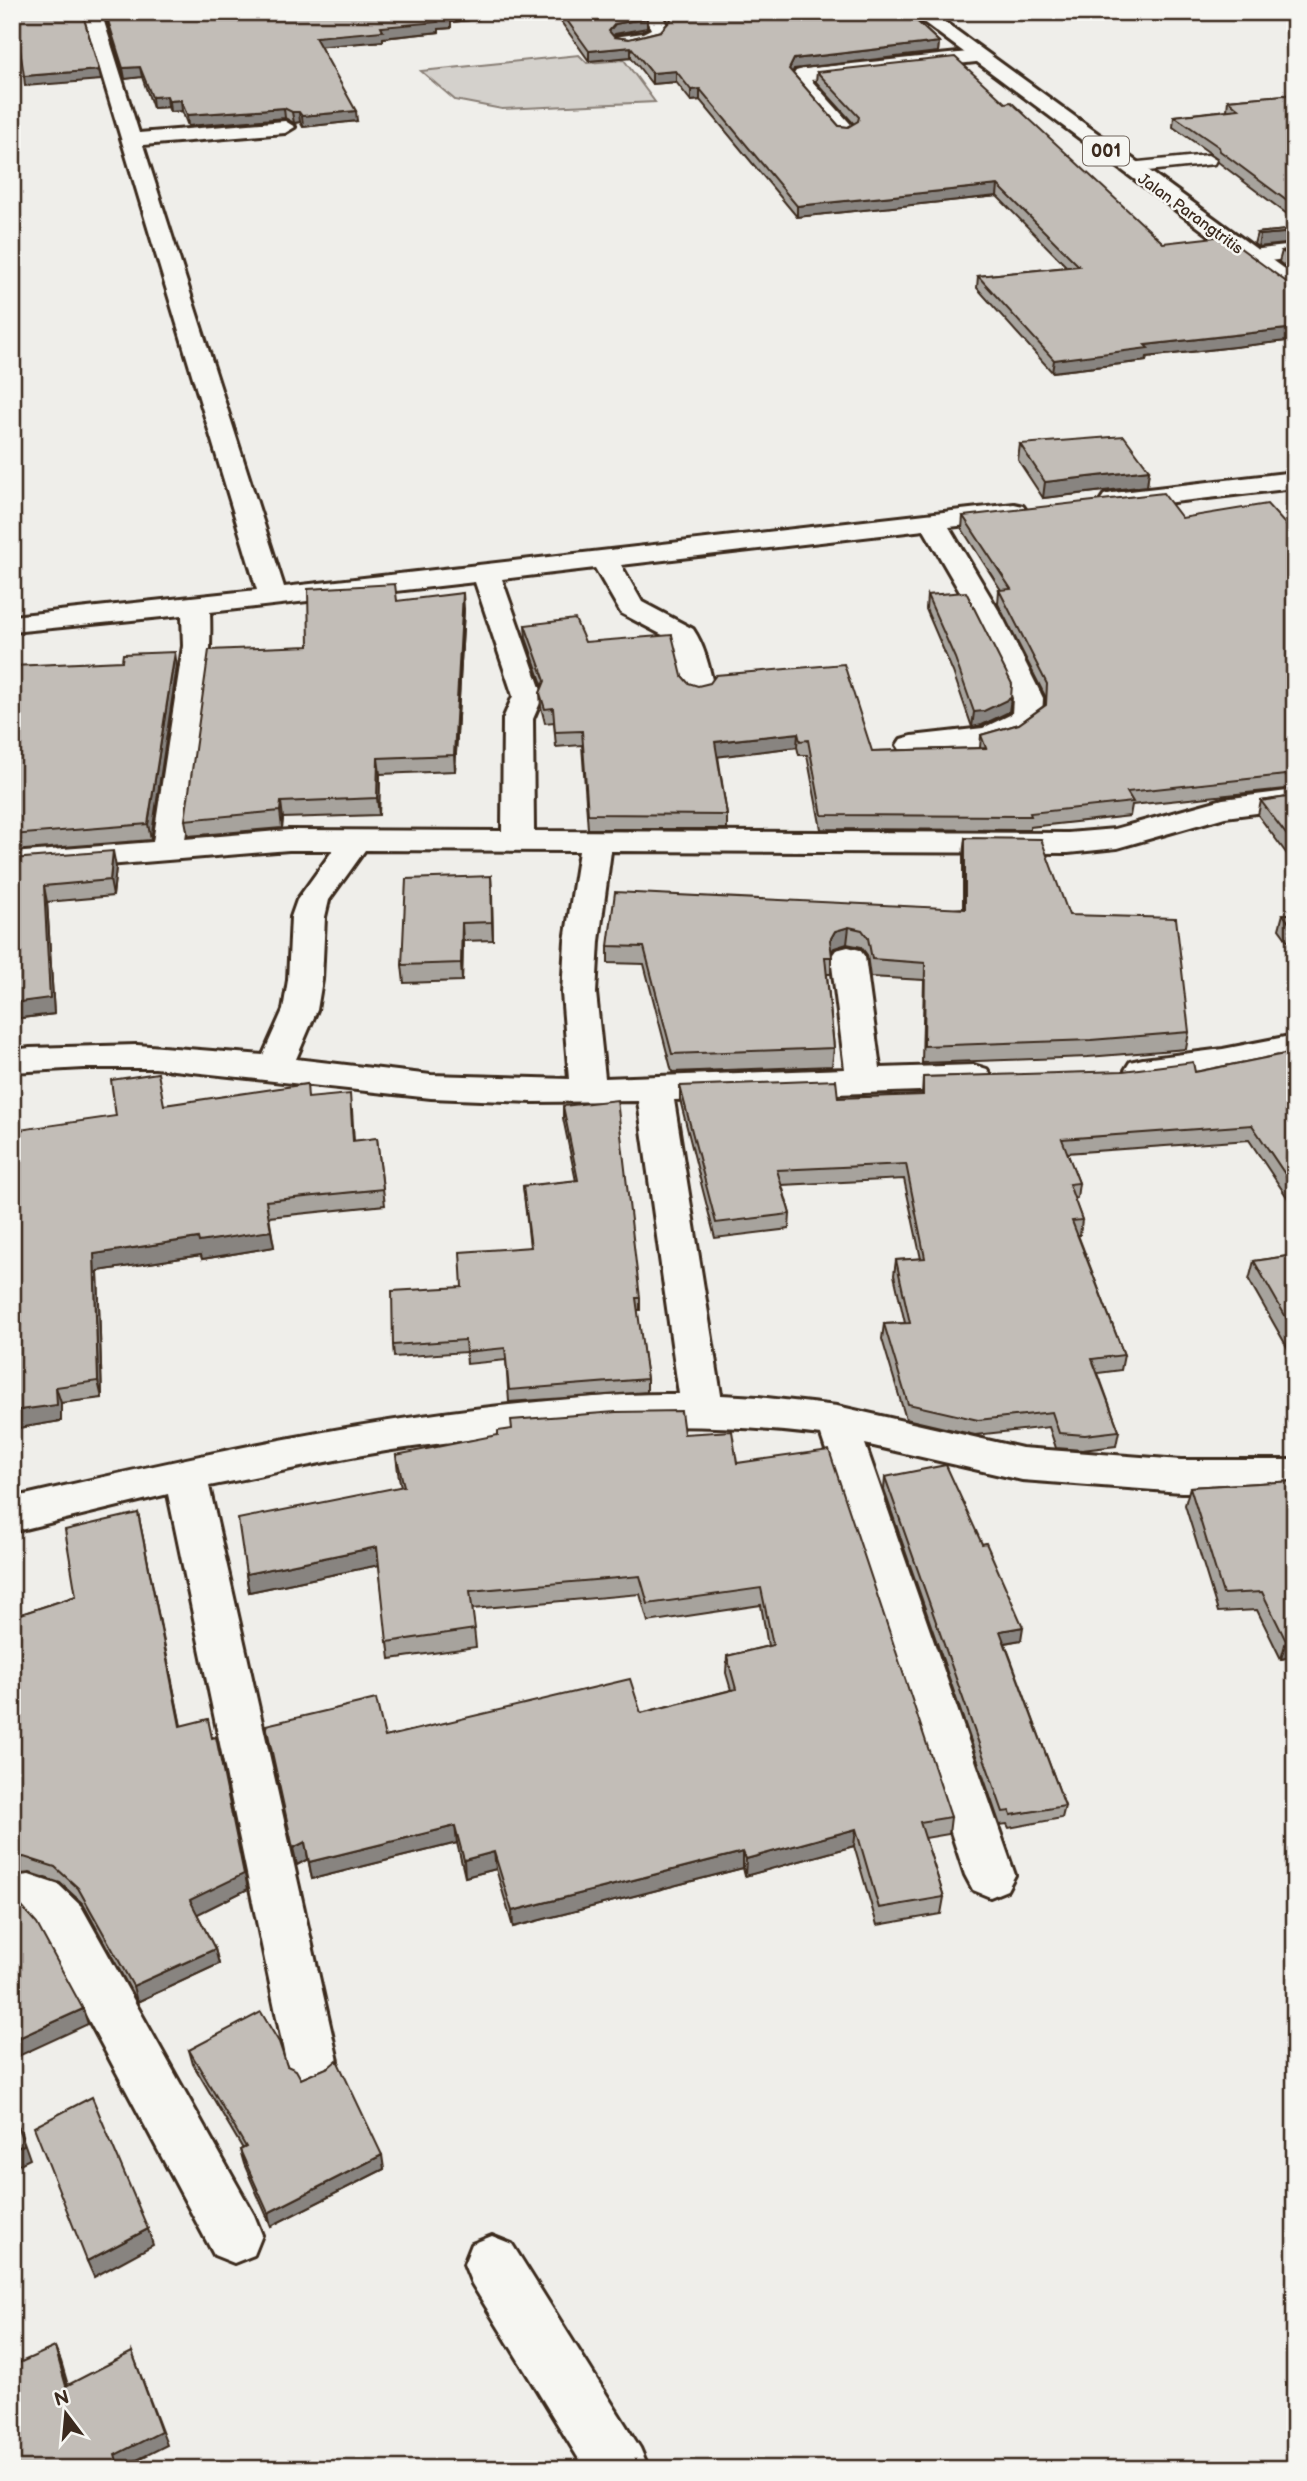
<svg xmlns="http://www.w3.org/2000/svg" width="1307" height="2481" viewBox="0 0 1307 2481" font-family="'Balsamiq Sans',sans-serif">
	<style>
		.green { fill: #d4d1cc; stroke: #887e75; stroke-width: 2 }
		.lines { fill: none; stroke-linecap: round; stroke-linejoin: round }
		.service-casing { stroke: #3b2a1e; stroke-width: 5 }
		.minor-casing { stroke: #3b2a1e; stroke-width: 6 }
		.primary-casing { stroke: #3b2a1e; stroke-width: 6 }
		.service { fill: #f6f6f2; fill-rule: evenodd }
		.minor { fill: #f6f6f2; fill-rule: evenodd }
		.primary { fill: #f6f6f2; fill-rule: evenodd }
		.wall { fill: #a7a39d; stroke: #3b2a1e; stroke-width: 2 }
		.shaded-wall { fill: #888480; stroke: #3b2a1e; stroke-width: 2 }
		.building { fill: #c2bdb7; stroke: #3b2a1e; stroke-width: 2 }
		.labels { text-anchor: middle; stroke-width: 5; stroke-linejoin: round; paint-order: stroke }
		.far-street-label { font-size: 16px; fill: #3b2a1e; stroke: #f6f6f2 }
		.shield { fill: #f6f6f2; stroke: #73675e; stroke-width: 2 }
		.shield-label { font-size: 18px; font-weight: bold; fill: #3b2a1e }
	</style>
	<rect width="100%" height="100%" fill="#efeeea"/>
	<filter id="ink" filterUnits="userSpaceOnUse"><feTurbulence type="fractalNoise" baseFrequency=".0143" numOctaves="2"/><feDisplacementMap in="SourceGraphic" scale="14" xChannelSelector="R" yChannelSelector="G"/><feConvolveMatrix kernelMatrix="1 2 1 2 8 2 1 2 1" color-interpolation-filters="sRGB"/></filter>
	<g filter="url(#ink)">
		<polygon class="green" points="579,55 587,63 624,60 655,102 502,109 455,100 421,71"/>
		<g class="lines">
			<g class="service-casing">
				<polygon id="service" points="1208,155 1216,160 1214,164 1129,173 1121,168 1129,163"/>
			</g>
			<g class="minor-casing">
				<g id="minor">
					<path d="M83 12H101L139 133 285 121 295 127 285 133 143 145 284 587 1014 504 1023 506 1027 512 1023 518 1014 520 949 527 1003 618 1043 698 1042 717C1022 745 933 759 901 751L897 745 901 739 912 736 983 728 1012 714 1013 698 975 618 924 530 621 565 642 602 693 629C705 647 709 667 714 688L709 694 699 697 689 694 684 688 672 640 621 613 595 568 502 579 543 696 533 719 534 831 1068 833 1115 829 1223 799 1295 790V808L1225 817 1117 848 1068 853 611 851 599 941 596 993 605 1078 845 1069 831 957 836 950 848 947 860 950 865 957 880 1068 974 1065 987 1069 992 1077 987 1085 974 1089 674 1100 721 1395 758 1397 837 1406 1022 1448 1181 1460H1295V1492H1181L1022 1480 865 1444 1015 1875 1007 1890 990 1897 973 1890 965 1875 821 1435C685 1418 548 1428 413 1447 344 1456 276 1473 209 1486L338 2061 331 2079 312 2086 293 2079 286 2061 168 1494 12 1532V1498C177 1460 341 1423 509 1405 565 1399 623 1393 679 1394L638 1101 533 1102 431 1098 155 1068H84L12 1072V1050L30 1048 137 1045 263 1055 283 1010 288 980 291 917 297 900 333 850H289L12 873V853L153 842 183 646 182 615 12 632V616L257 590ZM475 582 513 696 503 719 502 831 289 830 185 839C196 764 213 688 210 612ZM365 850 579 851 565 941 562 993 569 1079 431 1075 296 1059 317 1010 322 980 325 917 329 900Z"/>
					<path d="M649 12H667L664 19 669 29C661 45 631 49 615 45L612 41 615 37 643 33 651 29 646 19Z"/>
					<polygon points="978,51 985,53 987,57 985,61 811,80 856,130 846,136 839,134 791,78 796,71 803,69"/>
					<polygon points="1295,245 1295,258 1251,263 1243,261 1240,256 1243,251"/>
					<polygon points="1295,472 1295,488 1113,509 1104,507 1100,501 1104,495 1113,493"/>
					<polygon points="1295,1035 1295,1057 1223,1071 1143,1081 1130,1078 1125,1070 1130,1062 1143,1059 1223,1049"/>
					<polygon points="29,1875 59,1885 81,1906 254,2215 262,2235 254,2255 234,2263 214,2255 45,1938 29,1920 12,1921 12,1877"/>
					<polygon points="492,2236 512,2244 640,2448 649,2469 585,2469 472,2284 464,2264 472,2244"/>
				</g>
			</g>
			<g class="primary-casing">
				<polygon id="primary" points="910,12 931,12 1295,277 1295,295 1287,293"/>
			</g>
			<use href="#service" class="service"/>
			<use href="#minor" class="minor"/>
			<use href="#primary" class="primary"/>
		</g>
		<g class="wall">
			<polygon points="138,12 551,12 451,22 451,28 439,29 439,32 383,38 383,41 320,46 357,121 303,127 300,122 294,123 285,118 188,126 182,111 170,112 168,107 153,108 142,77 125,79 108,24 106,14"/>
			<polygon points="554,12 647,12 646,14 647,28 615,34 613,36 614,37 629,39 661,31 668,23 667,19 667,12 918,12 917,21 939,42 938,52 794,69 792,73 839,126 848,127 854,124 816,82 817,72 1005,103 1163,243 1295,340 1147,357 1146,361 1052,372 977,288 978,276 1067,267 997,196 797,217 700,100 691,101 676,82 652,84 631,57 589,61"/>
			<polygon points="1295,94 1295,220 1218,162 1217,158 1173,127 1174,116 1227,110 1228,100"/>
			<polygon points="1295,229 1295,243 1258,247 1254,244 1257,233"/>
			<polygon points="1295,249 1295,275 1279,262 1282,251"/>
			<polygon points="1020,444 1149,470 1147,486 1043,498 1018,460"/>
			<polygon points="963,516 1182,518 1295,535 1295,788 1132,805 1130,816 1030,827 1030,830 821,829 807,755 799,755 797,747 718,756 727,815 727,829 588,829 582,745 556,747 554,722 545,723 541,707 540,693 543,687 526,638 525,625 585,642 682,676 688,683 872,751 980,748 981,735 1019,724 1045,705 1046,698 998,604 999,590 1001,590 962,529"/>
			<polygon points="927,595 1009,712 982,725 972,727 953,672 926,609"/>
			<polygon points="397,601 464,609 455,771 380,774 379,815 283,818 282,828 188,836 185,820 309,646"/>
			<polygon points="12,666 177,667 151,840 12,851"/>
			<polygon points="1295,796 1295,865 1258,815 1261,801"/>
			<polygon points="965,838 1069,915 1189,1032 1186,1049 1088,1057 922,1063 924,980 870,977 867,955 861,947 847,944 834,948 831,953 831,974 827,974 834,1048 832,1066 672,1072 644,964 608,963 608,946 963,908 963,855"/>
			<polygon points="12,859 116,867 113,896 47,902 54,1014 12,1019"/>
			<polygon points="491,876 493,940 463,941 462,981 404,983 402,965"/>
			<polygon points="1283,914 1295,914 1295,951 1279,929"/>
			<polygon points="1295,1052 1295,1209 1249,1140 1067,1153 1079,1183 1077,1198 1074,1199 1082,1220 1080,1235 1078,1235 1124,1355 1121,1370 1098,1373 1119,1431 1116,1446 1082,1450 1056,1448 1049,1427 975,1435 906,1419 882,1339 884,1324 905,1323 894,1275 896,1260 921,1259 904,1179 782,1185 790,1214 789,1229 715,1238 680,1100 680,1086 838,1098 922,1095 923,1077 1195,1072"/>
			<polygon points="309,1098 352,1110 354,1141 377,1138 385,1205 269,1217 274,1247 202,1259 201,1255 98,1271 102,1398 61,1403 61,1421 12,1429 116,1116 164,1105"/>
			<polygon points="563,1106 640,1298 640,1310 637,1310 647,1379 647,1392 509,1402 506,1360 467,1364 466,1352 394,1357 393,1345 462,1287 530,1247 523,1186 576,1181 563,1118"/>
			<polygon points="1295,1255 1295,1361 1249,1280 1254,1261"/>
			<polygon points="684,1434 737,1463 951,1817 949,1834 925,1838 944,1897 941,1914 877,1925 854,1846 745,1876 743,1868 513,1927 496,1869 465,1877 457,1843 312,1879 308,1859 297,1865 269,1742 385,1737 641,1713 731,1690 726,1673 727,1656 768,1646 761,1605 648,1622 640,1594 472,1609 476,1647 390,1659 379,1565 249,1592 246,1574 401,1487 398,1472 396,1455"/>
			<polygon points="885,1477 1021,1640 1005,1643 1065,1806 1062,1818 1009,1828 1007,1824 1000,1825 884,1490"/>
			<polygon points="1295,1481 1295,1656 1281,1659 1257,1610 1218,1612 1185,1505 1190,1487"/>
			<polygon points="138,1513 181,1726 248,1889 197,1914 215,1949 219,1964 137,2002 83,1904 60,1883 30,1873 12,1875 12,1617 76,1596"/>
			<polygon points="189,2050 287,2066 301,2079 329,2067 384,2169 271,2226 244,2164 240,2150 243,2149 193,2064"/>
		</g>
		<g class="shaded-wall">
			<polygon points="447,12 551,12 451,22 451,28 439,29 439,32 383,38 383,41 316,47 315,37 381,27"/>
			<polygon points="915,12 918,12 918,21 909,25 910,15"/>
			<polygon points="647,18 647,28 615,34 609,41 609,31 615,24"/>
			<polygon points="12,23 16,23 17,33 12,33"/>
			<polygon points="939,42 938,52 794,69 789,80 789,69 794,59"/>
			<polygon points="631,47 631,57 589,61 589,51"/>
			<polygon points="140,67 142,77 125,79 123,68"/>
			<polygon points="99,70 101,80 25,86 24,76"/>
			<polygon points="676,71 676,82 652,84 652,73"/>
			<polygon points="700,89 700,100 691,101 691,90"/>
			<polygon points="167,96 168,107 153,108 152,97"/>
			<polygon points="181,100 182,111 170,112 169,101"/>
			<polygon points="284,108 285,118 188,126 187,115"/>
			<polygon points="356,111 357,121 303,127 302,116"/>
			<polygon points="292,112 299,112 300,122 294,123"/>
			<polygon points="998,185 997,196 797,217 797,206"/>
			<polygon points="1295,232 1295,243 1258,247 1260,235"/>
			<polygon points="1295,328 1295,340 1147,357 1146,361 1052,372 1054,360 1145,345"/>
			<polygon points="1149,470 1147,486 1043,498 1045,482"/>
			<polygon points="463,593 464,609 455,771 454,755"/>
			<polygon points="175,652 177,667 151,840 148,824"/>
			<polygon points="1011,698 1009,712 982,725 972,727 974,712"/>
			<polygon points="798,733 797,747 715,757 715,742"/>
			<polygon points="378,758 380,774 379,815 377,798"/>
			<polygon points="281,802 283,818 282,828 280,811"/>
			<polygon points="113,851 116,867 113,896 110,880"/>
			<polygon points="491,876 492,894 493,940 492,922"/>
			<polygon points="44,886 47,902 54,1014 12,1019 12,1003"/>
			<polygon points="462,923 463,941 462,981 461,963"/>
			<polygon points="849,927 847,944 834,948 828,957 830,940 835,931"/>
			<polygon points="271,1231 274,1247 202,1259 201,1255 98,1271 102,1398 98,1381 94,1254 198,1238"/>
			<polygon points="56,1387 61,1403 61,1421 12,1429 12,1411"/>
			<polygon points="138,1513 141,1530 184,1742 180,1726"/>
			<polygon points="377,1547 379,1565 249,1592 246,1574"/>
			<polygon points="1023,1627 1021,1640 998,1644 1000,1631"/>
			<polygon points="1295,1640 1295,1656 1281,1659 1286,1641"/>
			<polygon points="216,1737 248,1889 194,1916 190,1900"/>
			<polygon points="455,1826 457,1843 312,1879 309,1862"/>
			<polygon points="856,1829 854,1846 745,1876 746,1859"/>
			<polygon points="305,1842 308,1859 297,1865 293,1848"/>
			<polygon points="494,1852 496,1869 465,1877 464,1860"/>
			<polygon points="743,1852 743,1868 513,1927 512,1911"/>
			<polygon points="215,1949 219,1964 137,2002 133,1986"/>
			<polygon points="83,2009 88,2024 12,2059 12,2041"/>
			<polygon points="12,2108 30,2159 12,2168"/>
			<polygon points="382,2155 384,2169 271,2226 268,2213"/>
			<polygon points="148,2229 153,2245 94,2277 87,2261"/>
			<polygon points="55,2347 61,2361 72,2399 66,2386"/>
			<polygon points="132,2352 167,2445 119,2469 115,2455"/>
		</g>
		<g class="building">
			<polygon points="12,12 82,12 99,70 24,76 16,23 12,23"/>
			<polygon points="138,12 447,12 451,18 436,19 438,22 381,27 383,31 315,37 356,111 302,116 299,112 292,112 284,108 187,115 181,100 169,101 167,96 152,97 140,67 123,68 106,14"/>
			<polygon points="561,12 645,12 647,18 615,24 609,31 614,37 629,39 661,31 671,20 668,12 915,12 910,15 939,42 794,59 789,69 839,126 848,127 858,121 859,117 817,72 955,57 1005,103 1011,102 1163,243 1224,236 1288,283 1295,285 1295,328 1145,345 1148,348 1054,360 978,276 1079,266 998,185 797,206 700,89 691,90 676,71 652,73 631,47 589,51"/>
			<polygon points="1295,94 1295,207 1220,151 1219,147 1174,116 1239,109 1228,100"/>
			<polygon points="1295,229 1295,232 1260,235 1257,233"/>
			<polygon points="1295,249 1295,261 1282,251"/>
			<polygon points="1124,436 1149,470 1045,482 1020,444"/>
			<polygon points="1163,493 1182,518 1267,504 1295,535 1295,774 1127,792 1133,802 1030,813 1031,816 822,815 808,740 800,741 798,733 715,742 727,815 588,814 582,731 555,732 553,708 545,709 540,693 545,681 525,625 575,619 585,642 672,635 682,676 688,683 698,686 710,683 716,675 844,664 872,751 986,748 981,735 1019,724 1046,705 1047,684 999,590 1011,589 963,516"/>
			<polygon points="395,584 397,601 463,593 454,755 378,758 377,798 281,802 280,811 185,820 209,650 309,646 308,589"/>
			<polygon points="966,592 1012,684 1011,698 984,711 974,712 955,658 927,595"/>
			<polygon points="175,652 148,824 12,835 12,666 122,661 123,654"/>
			<polygon points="1295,796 1295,846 1261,801"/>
			<polygon points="965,838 1041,839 1069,915 1176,918 1189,1032 1091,1040 924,1046 925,963 872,959 868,938 862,930 849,927 835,931 830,940 832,957 825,957 834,1048 672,1054 644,947 608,946 615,892 965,909"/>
			<polygon points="113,851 110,880 44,886 50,998 12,1003 12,859"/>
			<polygon points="491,876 492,922 462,923 461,963 402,965 406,879"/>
			<polygon points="1283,914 1295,914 1295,932"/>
			<polygon points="1295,1052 1295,1189 1252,1125 1062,1139 1079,1183 1069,1184 1082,1220 1072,1221 1124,1355 1092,1359 1119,1431 1085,1435 1059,1433 1052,1412 978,1420 908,1404 884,1324 910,1323 896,1260 925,1258 906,1164 777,1170 790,1214 716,1223 680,1086 836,1080 838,1098 923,1095 923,1077 1123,1071 1193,1062 1195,1072"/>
			<polygon points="158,1073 164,1105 307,1084 308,1098 350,1094 353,1141 377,1138 383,1189 266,1201 271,1231 199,1242 198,1238 94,1254 98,1381 56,1387 57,1405 12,1411 12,1131 116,1116 111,1080"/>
			<polygon points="617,1100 640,1298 636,1298 647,1379 509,1390 505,1348 466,1352 465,1340 393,1345 392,1291 462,1287 460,1252 531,1247 523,1186 578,1180 563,1106"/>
			<polygon points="1295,1255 1295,1333 1254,1261"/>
			<polygon points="681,1411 684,1434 732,1431 737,1463 829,1450 951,1817 920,1822 944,1897 879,1908 856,1829 746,1859 743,1852 512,1911 494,1852 464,1860 455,1826 309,1862 305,1842 293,1848 266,1725 376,1699 385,1737 630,1679 641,1713 736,1689 727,1656 773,1645 761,1588 648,1604 640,1576 470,1591 475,1629 387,1642 377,1547 246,1574 238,1519 404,1486 396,1455 498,1435 498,1431 512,1429 511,1420 616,1412"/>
			<polygon points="946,1465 982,1544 986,1543 1023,1627 1000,1631 1065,1806 1011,1815 1010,1811 1003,1812 885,1477"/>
			<polygon points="1295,1481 1295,1640 1286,1641 1262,1592 1223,1594 1190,1487"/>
			<polygon points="138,1513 180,1726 208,1719 212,1738 216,1737 244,1874 190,1900 215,1949 133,1986 78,1888 55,1867 24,1857 12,1858 12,1617 76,1596 65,1530"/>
			<polygon points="12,1907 22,1907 37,1924 83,2009 12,2041"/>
			<polygon points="261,2012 279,2042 287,2066 296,2070 301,2079 329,2067 337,2060 382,2155 268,2213 240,2150 246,2147 189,2050"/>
			<polygon points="92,2097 148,2229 87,2261 34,2127"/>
			<polygon points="12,2110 24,2145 12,2150"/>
			<polygon points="55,2347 66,2386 132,2352 161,2432 115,2455 119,2469 12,2469 12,2366"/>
		</g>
	</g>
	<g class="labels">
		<g class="far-street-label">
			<text transform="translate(1191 213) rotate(36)" y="6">Jalan Parangtritis</text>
		</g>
		<rect class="shield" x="1083" y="136.5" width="46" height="29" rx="5"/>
		<g class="shield-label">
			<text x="1106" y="157">001</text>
		</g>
	</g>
	<rect width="1307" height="2481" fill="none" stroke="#f6f6f2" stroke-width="42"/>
	<rect x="21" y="21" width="1265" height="2439" fill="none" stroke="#3b2a1e" stroke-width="2.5" filter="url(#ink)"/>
	<g transform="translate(66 2414) rotate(344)" stroke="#f6f6f2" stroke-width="5" paint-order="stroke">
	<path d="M0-5L12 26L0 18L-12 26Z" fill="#3b2a1e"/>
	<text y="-10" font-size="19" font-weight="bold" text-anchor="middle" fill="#3b2a1e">N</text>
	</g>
</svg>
